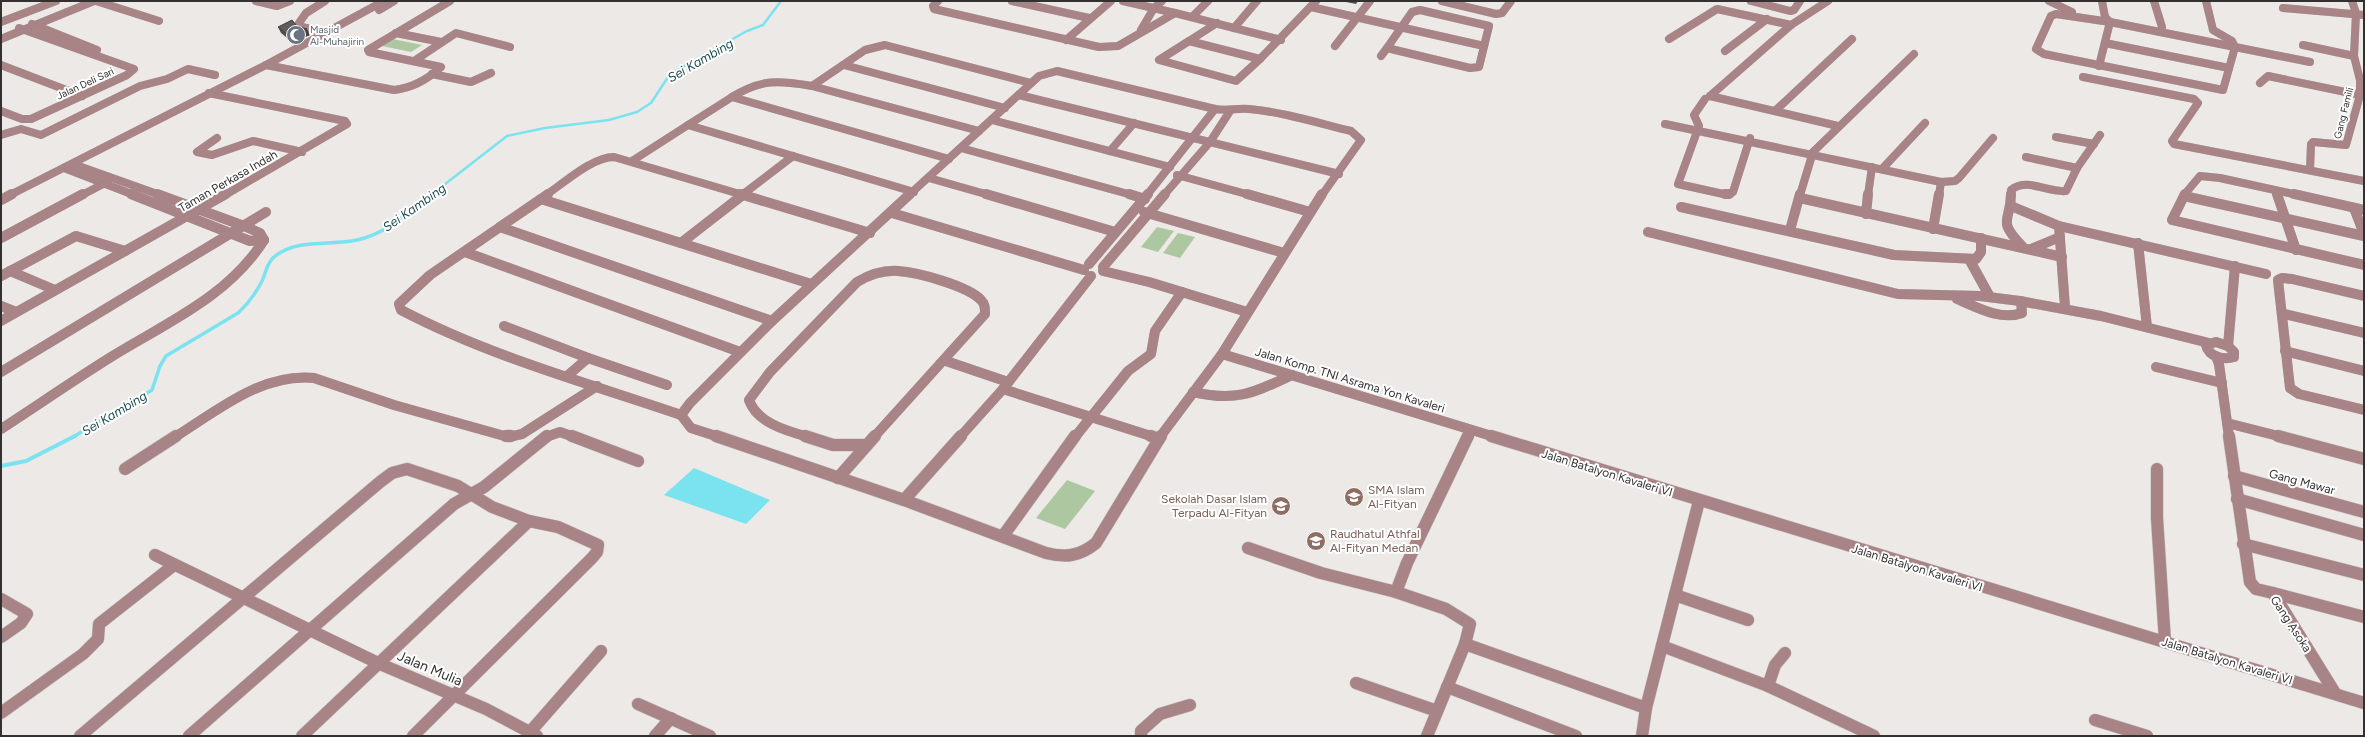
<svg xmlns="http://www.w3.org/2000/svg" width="2365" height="737" viewBox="0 0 2365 737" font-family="Figtree,sans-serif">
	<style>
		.green { fill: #adc8a1 }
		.water { fill: #7ae3ef }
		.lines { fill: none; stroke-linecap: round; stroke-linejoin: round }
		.stream-far2 { stroke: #7ae3ef; stroke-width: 2.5 }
		.stream-far1 { stroke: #7ae3ef; stroke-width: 3.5 }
		.stream { stroke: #7ae3ef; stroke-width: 4 }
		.minor-far2-casing { stroke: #c8c4c2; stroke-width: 8 }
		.minor-far1-casing { stroke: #c8c4c2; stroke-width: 10 }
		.minor-casing { stroke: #c8c4c2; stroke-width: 13 }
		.minor-far2 { stroke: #a88487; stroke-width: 8 }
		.minor-far1 { stroke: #a88487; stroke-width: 10 }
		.minor { stroke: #a88487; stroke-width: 12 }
		.wall { fill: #524f4d }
		.shaded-wall { fill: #42403f }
		.building { fill: #5f5c5a; stroke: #42403f }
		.labels { text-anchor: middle; stroke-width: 4; stroke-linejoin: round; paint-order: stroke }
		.far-worship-label { font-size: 10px; fill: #5b616d; stroke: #fff; text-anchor: start }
		.far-street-label { font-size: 10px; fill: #323030; stroke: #fff }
		.street-label { font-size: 12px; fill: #323030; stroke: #fff }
		.education-label { font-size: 12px; fill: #785e54; stroke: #fff; text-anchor: start }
		.water-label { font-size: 13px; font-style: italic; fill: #1e4d52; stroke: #fff }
		.near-street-label { font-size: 14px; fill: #323030; stroke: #fff }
	</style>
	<rect width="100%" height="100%" fill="#ede9e7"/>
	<g class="green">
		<polygon points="393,39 422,45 411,52 382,46"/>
		<polygon points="1157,227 1174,231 1158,252 1141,247"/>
		<polygon points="1178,233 1195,237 1180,258 1163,253"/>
		<polygon points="1067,480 1095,491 1065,529 1036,518"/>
	</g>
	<polygon class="water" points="694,468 770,500 746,524 664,495"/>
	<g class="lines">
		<polyline class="stream-far2" points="431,195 507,136 545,128 609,120 637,112 651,103 670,74 747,31 763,25 781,1"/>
		<path class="stream-far1" d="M73 437 152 390 160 366 166 356 238 313C248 304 256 293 262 281 266 273 266 264 274 257 297 238 330 246 357 240 386 234 409 212 432 194"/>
		<polyline class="stream" points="1,466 26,461 75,436"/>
		<g class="minor-far2-casing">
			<g id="minor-far2">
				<polyline points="96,1 159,21"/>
				<polyline points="256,1 277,6 290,1"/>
				<polyline points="325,1 306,13 299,23 302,27 328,33"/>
				<polyline points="938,1 933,6 934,9 1099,47 1118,46 1175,13 1281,40"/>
				<polyline points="1012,1 1089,18"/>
				<polyline points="1123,1 1175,13"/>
				<polyline points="1442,1 1496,14 1502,13 1511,1"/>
				<polyline points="1751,1 1790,11 1794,10 1800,1"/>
				<polyline points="2049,1 2072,12"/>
				<polyline points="2154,1 2162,27"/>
				<polyline points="2206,1 2213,30 2232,41 2235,47"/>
				<polyline points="1311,7 1484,46"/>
				<polyline points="2283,8 2364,15"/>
				<polyline points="379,10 394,1"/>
				<polygon points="1420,10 1489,26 1479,67 1470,68 1387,48 1412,12"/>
				<polygon points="2056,14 2110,22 2235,47 2223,90 2044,54 2036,49 2051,16"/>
				<polyline points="1193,16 1208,1"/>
				<polyline points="1,22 56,1"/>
				<polyline points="1217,23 1189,41 1260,59 1316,1"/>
				<polyline points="32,24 97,50"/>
				<polyline points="1234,28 1257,1"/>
				<polyline points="1141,30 1154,8 1162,1"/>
				<polyline points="396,33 441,42"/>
				<polyline points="1,39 94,1"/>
				<polyline points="1669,39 1717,9 1791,25"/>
				<polyline points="1066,40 1111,1"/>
				<polyline points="1189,41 1159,60 1236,81 1260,59"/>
				<polyline points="2105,43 2229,68"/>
				<polyline points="2303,45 2354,56"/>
				<polyline points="1335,46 1370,1"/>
				<polyline points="2235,47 2310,62"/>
				<polyline points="1725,51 1767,19"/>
				<polyline points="1381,56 1387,48"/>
				<polyline points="414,61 456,33 510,47"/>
				<polyline points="1,65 82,96"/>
				<path d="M266 65 394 90C412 88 428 79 441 67L369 52 368 50 450 1"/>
				<polyline points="844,65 1005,108"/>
				<polyline points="2099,66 2110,22 2105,17 2102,1"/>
				<polyline points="432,74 471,82 491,73"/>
				<polyline points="2083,77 2194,99 2198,103 2172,141 2174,144 2364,181"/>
				<polyline points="2260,83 2268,76 2360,95"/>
				<polyline points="812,86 979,131"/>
				<polyline points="209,93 345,121 347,124 225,195"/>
				<polyline points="1019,95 1339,174"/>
				<polyline points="1710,96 1791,25 1828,1"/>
				<polyline points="1710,96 1838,126"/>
				<polyline points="732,97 688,125 914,192"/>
				<polyline points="1705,99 1694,115 1699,126 1678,184 1728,195 1733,192 1750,138"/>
				<polyline points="1776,110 1852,39"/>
				<polyline points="1,111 22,119 31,119 127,75 134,69 19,28"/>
				<polyline points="992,120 1170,167"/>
				<polyline points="1665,124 1941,182 1955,181 1959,178 1993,138"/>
				<polyline points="1,135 21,129 41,135 140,86 167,79 188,69 215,75"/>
				<polyline points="2056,137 2094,144"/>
				<polyline points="217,138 197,152 212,155 253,141 302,152"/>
				<polyline points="961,148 1132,195"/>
				<polyline points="1110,151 1134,123"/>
				<polyline points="2026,157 2077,168"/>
				<path d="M949 159 732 97C761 79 779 80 812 86L865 50 885 45 1031 83"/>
				<polyline points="632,161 688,125"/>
				<polyline points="73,164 160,195"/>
				<polyline points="64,168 134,195"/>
				<polyline points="1882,169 1925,123"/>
				<polyline points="2310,170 2311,144 2313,142 2346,145 2360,95 2360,80 2354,56 2356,13 2352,1"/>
				<polyline points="1177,175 1250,195"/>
				<polyline points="929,178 989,195"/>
				<polyline points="2276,191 2278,195"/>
				<polyline points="10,195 266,65 384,1"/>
				<polyline points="82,195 107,182"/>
				<path d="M546 195C564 183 592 157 614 157L743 195"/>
				<polyline points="742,195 793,156"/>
				<path d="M909 195 1039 76 1057 71 1215 109C1227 111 1237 108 1249 109 1283 112 1318 123 1351 131L1361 140 1322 195"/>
				<polyline points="1147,195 1215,109"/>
				<polyline points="1164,195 1210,142 1230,111"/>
				<polyline points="1800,195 1813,152 1914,54"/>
				<polyline points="1868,195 1872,167"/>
				<polyline points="1939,195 1941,182"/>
				<path d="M2011 195V190C2028 177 2047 193 2066 191L2077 168 2100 135"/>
				<polyline points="2184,195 2200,176 2220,178 2298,195"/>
			</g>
		</g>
		<g class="minor-far1-casing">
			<g id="minor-far1">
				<polyline points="131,194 250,241 264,240"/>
				<polyline points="157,194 244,226 260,233 264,240"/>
				<polyline points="740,194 870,233"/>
				<polyline points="986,194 1115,232"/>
				<polyline points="1129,194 1145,199"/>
				<polyline points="1247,194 1310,212"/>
				<polyline points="1725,194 1729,194"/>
				<path d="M2011 194C2011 222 1996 219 2022 246"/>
				<polyline points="2185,194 2172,220 2364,265"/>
				<polyline points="2277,194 2296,250"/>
				<polyline points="2294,194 2364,210"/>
				<polyline points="2184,196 2364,236"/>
				<polyline points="1800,198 2062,257"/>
				<polyline points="541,199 548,194"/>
				<polyline points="1,200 12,194"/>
				<polyline points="2011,206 2059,226 2065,307"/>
				<polyline points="1681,207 1894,255 1976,259 1981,252 1981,238"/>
				<polyline points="2354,208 2364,234"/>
				<polyline points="1144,212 1284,253"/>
				<polyline points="892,213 1084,270"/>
				<polyline points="1866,214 1868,194"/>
				<polyline points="2059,226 2266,274"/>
				<polyline points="500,227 541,199 811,284"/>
				<polyline points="1933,229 1939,194"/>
				<polyline points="1790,230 1800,194"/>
				<polyline points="1648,232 1898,294 1980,296 2020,301 2101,316 2209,343"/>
				<polyline points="1,238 83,194"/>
				<polyline points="681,243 744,194"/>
				<polyline points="2138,243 2147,327"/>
				<polyline points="2031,249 2060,237"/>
				<polyline points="465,252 740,352"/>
				<polyline points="1969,259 1990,297"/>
				<polyline points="1089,264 1148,194"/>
				<polyline points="1103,267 1165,194"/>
				<polyline points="10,271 55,290"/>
				<polyline points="1103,271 1149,282 1247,312"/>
				<polyline points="1,276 76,236 125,251"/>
				<polyline points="2364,296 2292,279 2282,278 2278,280 2290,388 2299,394 2364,410"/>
				<path d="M1957 299C1976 307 2001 321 2022 313L2021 301"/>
				<polyline points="1,306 16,312"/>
				<polyline points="2284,314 2364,333"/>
				<polyline points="1,321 226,194"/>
				<polyline points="504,326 588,358 567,376"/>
				<path d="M2216 342 2228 346 2234 352V357C2223 360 2209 357 2206 345Z"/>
				<polyline points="2228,346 2235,266"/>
				<polyline points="2285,351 2364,371"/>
				<polyline points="1222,354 1495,437"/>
				<polyline points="2216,356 2219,364 2229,437"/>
				<polyline points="588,358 667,385"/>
				<polyline points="946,361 1008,382"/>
				<polyline points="2156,367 2222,383"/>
				<polyline points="1,372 266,212"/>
				<polyline points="1003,389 1154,437"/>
				<path d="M1193 392C1237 402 1253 393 1292 375"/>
				<path d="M681 415C587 383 489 356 401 310L399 304 430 275 500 227 772 321"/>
				<polyline points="2227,423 2282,437"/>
				<path d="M1 429C38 405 74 380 111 357 166 323 228 297 264 240"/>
				<path d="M175 437C217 411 261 373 314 378L394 405 508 437 522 434 597 386"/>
				<polyline points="546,437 560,432 574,437"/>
				<polyline points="719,437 691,428 681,415 690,403 772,321 910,194"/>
				<path d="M808 437C787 431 757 423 749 400L770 372 857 282C869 275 883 270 898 271 917 272 968 286 981 300 985 304 985 308 985 314L874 437"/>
				<polyline points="960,437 1003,389 1091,276"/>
				<polyline points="1075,437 1128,371 1151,354 1155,331 1182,292"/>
				<polyline points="1160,437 1222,354 1322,194"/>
				<polyline points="1468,437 1471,431"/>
			</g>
		</g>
		<g class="minor-casing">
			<g id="minor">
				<polyline points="506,436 511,436"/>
				<polyline points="572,436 638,461"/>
				<path d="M716 436 904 500 1046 553C1066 558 1080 556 1096 543L1161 436"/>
				<polyline points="805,436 833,445 867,445"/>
				<polyline points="1151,436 1159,439"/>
				<polyline points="1491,436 2364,703"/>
				<polyline points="2229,436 2250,582 2256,589 2273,593 2335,693"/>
				<polyline points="2278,436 2364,459"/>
				<polyline points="125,469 176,436"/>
				<polyline points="2157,469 2157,518 2165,642"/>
				<polyline points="2234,476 2364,512"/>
				<polyline points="838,478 875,436"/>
				<polyline points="2237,499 2364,535"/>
				<polyline points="904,500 961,436"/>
				<polyline points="1003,536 1075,436"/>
				<polyline points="2243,544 2364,575"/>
				<polyline points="1248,548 1321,573 1396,592"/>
				<polyline points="155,555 380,664 486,709 537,736"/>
				<polyline points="2273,593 2364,617"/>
				<polyline points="1675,595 1748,620"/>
				<polyline points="1,599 27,614 21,623 1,637"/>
				<polyline points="1465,644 1646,708"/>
				<polyline points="1662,646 1768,686 1874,736"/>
				<polyline points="1356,683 1437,711"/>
				<polyline points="1768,686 1775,665 1785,653"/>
				<polyline points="1447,687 1576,736"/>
				<polyline points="638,704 710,736"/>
				<polyline points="1,713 83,654 98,639 99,624 174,565"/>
				<polyline points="2095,720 2147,736"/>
				<polyline points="530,732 601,651"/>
				<polyline points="80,736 380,482 392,473 407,469 458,486 492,507 529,521 558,527 598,545 597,552 592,558 413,736"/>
				<polyline points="189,736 454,504 484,487 547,436"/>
				<polyline points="302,736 529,521"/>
				<polyline points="655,736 671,718"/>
				<polyline points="1141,736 1141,731 1160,714 1190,705"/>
				<polyline points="1427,736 1465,644 1470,624 1446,609 1396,592 1407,563 1468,436"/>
				<polyline points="1642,736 1646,708 1699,501"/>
			</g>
		</g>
		<use href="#minor-far2" class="minor-far2"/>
		<use href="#minor-far1" class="minor-far1"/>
		<use href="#minor" class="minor"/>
	</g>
	<g class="wall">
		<polygon points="1341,1 1358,1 1356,4"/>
		<polygon points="297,26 310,35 292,42 281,33 278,27"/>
	</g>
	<polygon class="shaded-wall" points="307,29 310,35 292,42 289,36"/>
	<polygon class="building" points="292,20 297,26 307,29 289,36 278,27"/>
	<defs>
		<g id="mosque-disc" transform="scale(1)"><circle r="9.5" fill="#6b7280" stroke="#fff"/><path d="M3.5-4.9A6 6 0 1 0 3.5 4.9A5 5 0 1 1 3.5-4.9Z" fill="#fff"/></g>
		<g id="school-disc" transform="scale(1)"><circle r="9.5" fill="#8d6e63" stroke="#fff"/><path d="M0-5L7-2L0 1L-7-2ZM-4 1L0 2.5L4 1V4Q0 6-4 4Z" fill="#fff"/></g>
	</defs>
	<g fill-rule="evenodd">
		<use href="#mosque-disc" x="296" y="35"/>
		<use href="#school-disc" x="1354" y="497"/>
		<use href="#school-disc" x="1281" y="506"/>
		<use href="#school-disc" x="1316" y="541"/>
	</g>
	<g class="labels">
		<g class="far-worship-label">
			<text x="310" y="33">Masjid<tspan x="310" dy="12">Al-Muhajirin</tspan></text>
		</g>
		<g class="far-street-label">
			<text transform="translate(85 83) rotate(-25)" y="4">Jalan Deli Sari</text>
			<text transform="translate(2343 113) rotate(-76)" y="4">Gang Famili</text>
		</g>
		<g class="street-label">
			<text transform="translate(228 181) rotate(-30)" y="4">Taman Perkasa Indah</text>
			<text transform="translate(1350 380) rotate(17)" y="4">Jalan Komp. TNI Asrama Yon Kavaleri</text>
			<text transform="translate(1607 473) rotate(17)" y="4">Jalan Batalyon Kavaleri VI</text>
			<text transform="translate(2302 482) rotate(15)" y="4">Gang Mawar</text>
			<text transform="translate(1917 568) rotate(17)" y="4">Jalan Batalyon Kavaleri VI</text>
			<text transform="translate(2291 624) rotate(57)" y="4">Gang Asoka</text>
			<text transform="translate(2227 661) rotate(17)" y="4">Jalan Batalyon Kavaleri VI</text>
		</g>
		<g class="education-label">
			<text x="1368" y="494">SMA Islam<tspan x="1368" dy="14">Al-Fityan</tspan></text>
			<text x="1267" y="503" text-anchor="end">Sekolah Dasar Islam<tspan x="1267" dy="14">Terpadu Al-Fityan</tspan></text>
			<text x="1330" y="538">Raudhatul Athfal<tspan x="1330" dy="14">Al-Fityan Medan</tspan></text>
		</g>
		<g class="water-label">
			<text transform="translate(700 60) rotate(-30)" y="5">Sei Kambing</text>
			<text transform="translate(414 207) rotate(-35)" y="5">Sei Kambing</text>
			<text transform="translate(114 413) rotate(-31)" y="5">Sei Kambing</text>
		</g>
		<g class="near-street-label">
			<text transform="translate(430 668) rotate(23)" y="5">Jalan Mulia</text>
		</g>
	</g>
	<rect width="2365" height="737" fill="none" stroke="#323030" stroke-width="4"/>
</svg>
